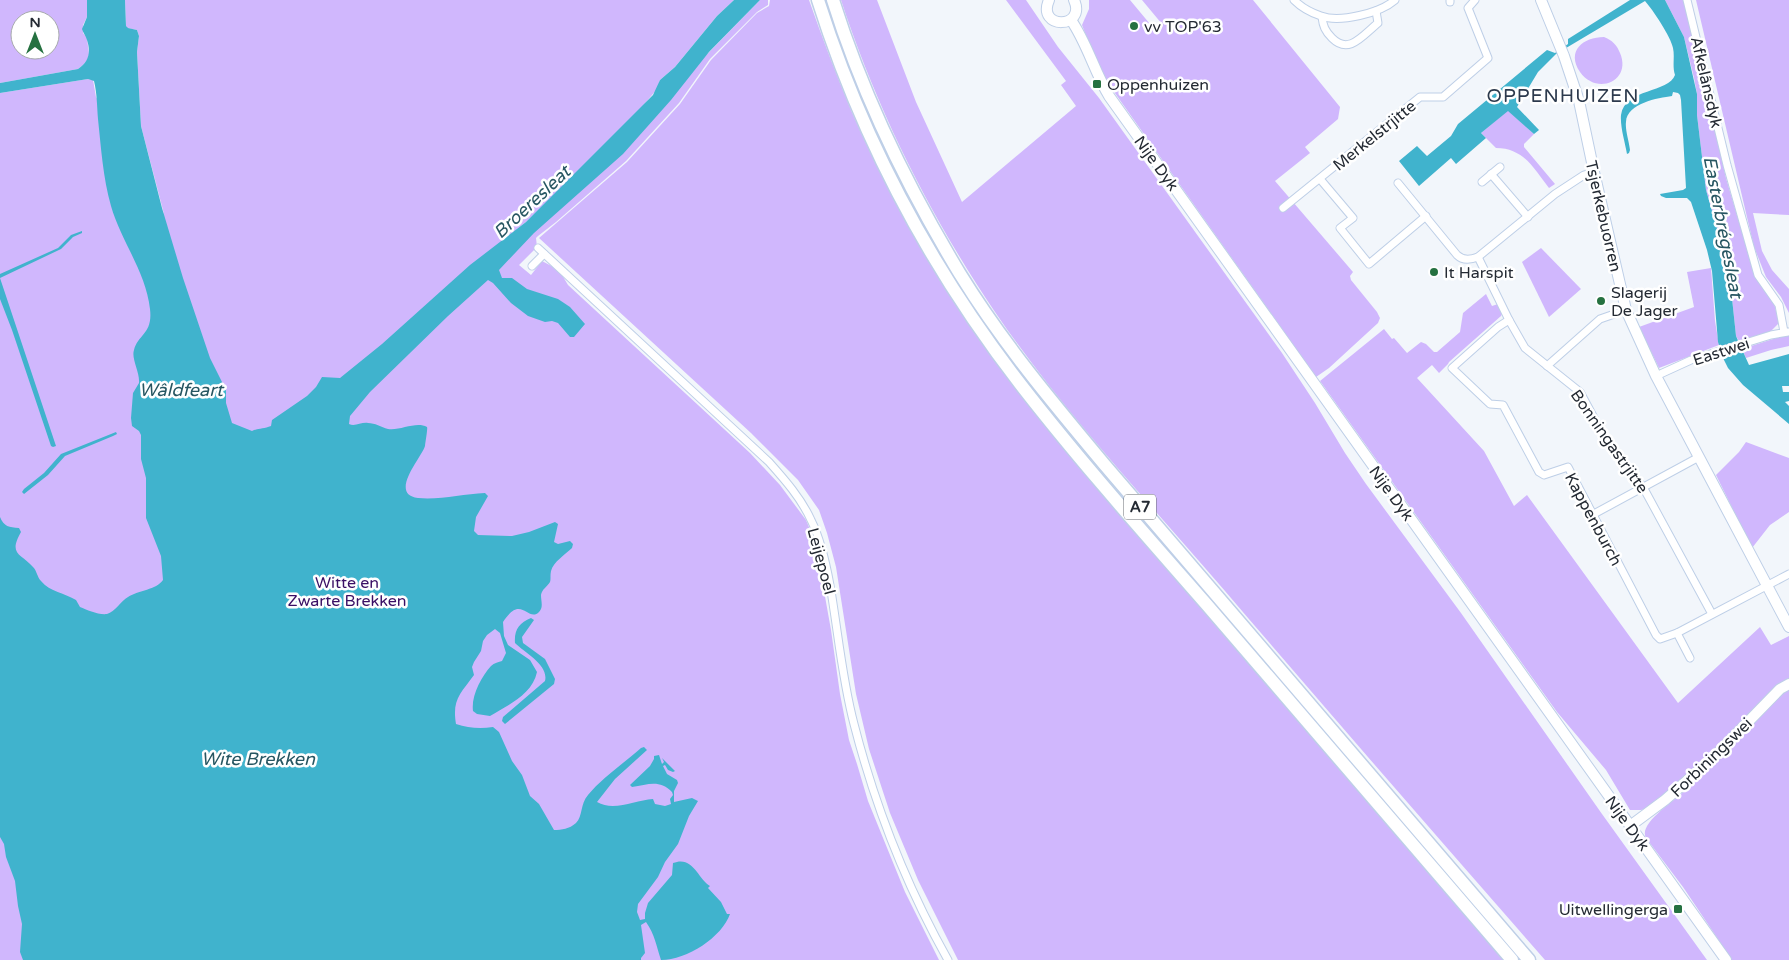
<svg xmlns="http://www.w3.org/2000/svg" width="1789" height="960" viewBox="0 0 1789 960" font-family="'Varela Round',sans-serif">
	<style>
		.green { fill: #d0b7fd; fill-rule: evenodd }
		.water { fill: #40b3cd }
		.lines { fill: none; stroke-linecap: round; stroke-linejoin: round }
		.street-casing { stroke: #becfe7; stroke-width: 9 }
		.secondary-casing { stroke: #becfe7; stroke-width: 12 }
		.highway-casing { stroke: #becfe7; stroke-width: 15 }
		.street { stroke: #fff; stroke-width: 7 }
		.secondary { stroke: #fff; stroke-width: 10 }
		.highway { stroke: #fff; stroke-width: 12 }
		.poi-dot { fill: #257140; stroke: #fff; stroke-width: 2 }
		.labels { text-anchor: middle; stroke-width: 5; stroke-linejoin: round; paint-order: stroke }
		.shield { fill: #fff; stroke: #666a70; stroke-width: 1 }
		.shield-label { font-size: 15px; font-weight: bold; fill: #242a33 }
		.poi-label { font-size: 16px; fill: #242a33; stroke: #fff; text-anchor: start }
		.street-label { font-size: 16px; fill: #242a33; stroke: #fff }
		.park-label { font-size: 16px; fill: #3a0f65; stroke: #fff }
		.water-label { font-size: 18px; font-style: italic; fill: #275662; stroke: #fff }
		.quarter-label { font-size: 19px; letter-spacing: 1px; fill: #2d3a4d; stroke: #fff }
	</style>
	<rect width="100%" height="100%" fill="#f2f6fb"/>
	<g class="green">
		<path d="M0 0H87V17L83 25V33L87 38 89 54 88 61 78 69 0 83ZM20 20H50V50H20Z"/>
		<polygon points="125,0 734,0 717,16 675,67 660,80 657,89 642,107 556,194 526,222 508,236 516,250 760,0 768,0 768,5 757,12 710,59 679,103 626,161 556,222 538,236 536,238 537,247 519,265 531,275 542,261 559,270 568,285 750,453 780,485 806,520 811,532 819,563 831,630 840,694 849,740 857,764 868,801 905,892 939,960 0,960 0,93 88,79 93,80 96,97 164,214 141,126 137,52 139,36 137,30 127,28 126,26"/>
		<path d="M770 0H809C822 37 836 74 851 110 882 182 922 250 964 316L1505 960H958L918 880 890 813 869 749 856 694 836 567 827 533 819 510 798 480 751 433 539 238 627 162 680 104 711 60 757 13 769 6Z"/>
		<path d="M841 0H877L916 102 962 202 1076 106 1061 85 1066 81 1006 0H1026L1058 47 1099 98 1282 353 1315 403 1345 453 1366 484 1461 613 1602 814 1707 960H1545C1438 838 1331 715 1225 591 1147 500 1063 412 995 312 930 216 877 110 841 0Z"/>
		<polygon points="1089,0 1130,0 1155,30 1162,24 1142,0 1253,0 1340,107 1338,119 1305,147 1310,153 1275,181 1353,272 1350,276 1351,280 1377,312 1380,318 1378,323 1329,368 1316,377 1100,72 1082,25 1089,9"/>
		<polygon points="1665,0 1684,0 1726,178 1754,273 1774,303 1779,323 1771,331 1739,341 1736,336 1729,270 1706,190 1697,115 1697,94 1694,78 1684,37"/>
		<polygon points="1696,0 1789,0 1789,215 1753,213 1762,251 1772,270 1789,289 1789,313 1781,297 1766,277 1754,247"/>
		<path d="M1604 37C1612 40 1617 45 1620 53 1632 81 1597 96 1580 72 1566 51 1583 37 1604 37Z"/>
		<path d="M1508 110 1534 134 1524 144V147L1555 184 1549 188C1534 169 1524 148 1496 148L1481 133Z"/>
		<polygon points="1541,248 1581,289 1549,317 1522,262"/>
		<polygon points="1711,268 1715,321 1719,345 1659,368 1639,327 1694,307 1687,272"/>
		<polygon points="1486,294 1492,306 1498,304 1502,314 1501,316 1449,362 1448,364 1439,373 1432,365 1417,378 1484,451 1514,506 1527,495 1678,703 1760,627 1771,645 1789,636 1789,679 1779,687 1695,771 1649,808 1641,810 1630,810 1606,770 1557,712 1320,381 1384,329 1392,339 1394,338 1407,353 1421,342 1426,344 1434,352 1437,352 1460,332 1463,313"/>
		<polygon points="1789,334 1789,346 1771,350 1746,358 1742,349"/>
		<polygon points="1746,442 1789,458 1789,512 1770,525 1752,548 1716,475 1739,452"/>
		<path d="M1789 687V960H1732L1683 887 1646 838C1638 824 1673 802 1682 793 1719 759 1751 720 1789 687Z"/>
	</g>
	<g class="water">
		<path d="M87 0H125L126 26 128 28 137 30 139 36 137 52 141 126 162 208 183 278 210 358 226 390V403L232 423 252 431C259 428 264 429 271 426L272 420 307 396 316 387 322 377 340 378 382 344 470 265 526 222 653 95 660 80 675 67 717 16 734 0H760L709 52 671 100 623 154 534 233 499 270 502 278H512L527 289 558 299 570 307 585 324 574 337H570L558 323 552 321 545 322 528 316 511 303 493 283 488 280 448 316 370 392 350 416 349 424C355 427 361 422 368 423 375 423 381 427 388 429 400 431 416 421 427 427 428 428 425 444 425 446 422 457 388 494 418 498 440 500 463 494 485 493L488 496 476 517 474 531 478 535 512 536 529 532 555 522 558 524 554 542 558 544 570 541 573 544 572 548C566 554 553 562 551 571 550 575 551 579 550 582 547 587 542 589 541 595 541 602 544 608 538 613 527 621 521 594 503 622L504 636 508 645 530 660 537 672C532 695 508 705 490 716L477 714 473 711C471 696 481 677 491 666 494 663 499 662 502 661L506 653 500 633 495 629 487 635 483 641 481 651 474 662 472 667 474 675C460 694 452 700 456 724 468 728 480 729 493 727L499 732 512 761 522 775 530 796 539 804 554 830C562 830 569 829 576 823 583 816 580 804 588 795 602 778 624 763 641 748L644 747 647 750 615 779 597 802C614 812 635 800 653 799L655 804 665 806 671 804 670 799 673 795 672 792C659 779 648 785 632 787L630 785 650 766 654 759V756L659 755 662 764 664 762 662 758 675 771 673 772 668 770 665 765 663 766 667 774 677 780 678 783 674 791V802L692 798 698 801 689 816 678 844 665 862 658 877 638 904 637 912 640 920 645 919V913L648 903 672 875 673 863C693 855 698 879 710 886L708 888 721 902 727 914H730C722 937 687 960 661 960 656 945 655 935 646 922L641 925 645 953 641 958V960H23L20 952 22 924 18 906 15 881 6 857 4 844 0 837V517C4 527 9 527 19 528L21 532C8 555 21 553 33 567 37 571 37 577 41 581 50 592 65 593 76 600L80 607C87 610 98 615 107 614 115 612 121 601 128 597 139 590 156 590 163 580L161 556 146 518V478L141 459V435L139 431 132 426 131 418 133 393 139 383C140 372 131 359 134 350 138 334 153 334 150 309 146 272 121 241 111 206 103 178 101 147 98 119 97 106 97 93 94 81L88 79 0 93V83L78 69C89 62 91 52 87 40 86 36 83 33 82 29L87 17Z"/>
		<path d="M1630 0H1665L1684 37 1697 94V115L1706 190 1729 270 1736 336 1749 365 1789 354V386H1782L1783 392H1789V401L1785 402 1789 406V424L1743 385 1728 368 1724 360 1718 342 1712 271 1707 250 1691 202 1687 198H1666L1661 196 1660 194 1683 190 1686 188 1681 100 1680 95 1678 93 1673 92 1672 96C1658 98 1627 103 1626 122 1625 130 1629 141 1630 150L1629 153 1627 154C1625 142 1620 127 1621 115 1625 88 1669 93 1675 75 1672 66 1675 57 1673 48 1671 37 1653 10 1645 1L1556 54 1538 72 1517 107 1539 130 1534 134 1508 111 1481 133 1486 138 1456 164 1451 158 1419 186 1399 161 1417 146 1427 156 1451 136 1458 124 1547 50 1555 53 1568 44V39Z"/>
		<polygon points="82,231 82,233 73,237 61,249 0,278 56,446 53,447 51,446 12,330 0,299 0,274 58,248 71,235"/>
		<polygon points="116,432 117,434 113,436 65,456 48,475 24,494 22,492 24,489 44,473 61,454"/>
		<path d="M531 618 534 620 522 637 523 643 545 659 555 679 554 684 505 724 502 721 503 717 545 681C549 665 525 653 515 643 514 630 519 623 531 618Z"/>
	</g>
	<g class="lines">
		<g class="street-casing">
			<g id="street">
				<path d="M1294 0C1301 7 1312 13 1321 16 1340 23 1380 13 1395 0"/>
				<polyline points="1450,0 1450,2"/>
				<polyline points="1687,0 1727,165 1758,275 1779,305 1784,332"/>
				<path d="M1322 17C1323 26 1325 31 1332 38 1349 55 1362 36 1378 23L1376 11"/>
				<polyline points="1491,174 1528,217"/>
				<polyline points="1320,179 1353,218 1340,228 1369,264 1426,216"/>
				<polyline points="1482,182 1500,167"/>
				<path d="M1398 183 1457 255C1463 261 1470 260 1478 257L1555 194 1584 175 1594 172"/>
				<polyline points="1283,208 1420,97 1443,97 1488,58 1468,8 1475,0"/>
				<path d="M538 248 769 462C785 480 801 498 811 520 821 540 826 563 830 585 838 631 842 679 854 724 875 806 907 887 948 960"/>
				<polyline points="1478,257 1509,320 1525,348 1580,392 1607,442 1643,487 1712,614"/>
				<polyline points="532,266 544,254"/>
				<polyline points="1509,320 1498,327 1452,368 1490,404 1503,405 1539,472 1544,475 1568,467 1656,635 1660,639 1677,633 1789,574"/>
				<polyline points="1547,366 1600,319 1626,310"/>
				<polyline points="1656,376 1691,360 1771,335 1788,332"/>
				<polyline points="1592,515 1699,457"/>
				<polyline points="1677,633 1690,658"/>
			</g>
		</g>
		<g class="secondary-casing">
			<g id="secondary">
				<path d="M1049 0C1036 30 1087 29 1074 0"/>
				<polyline points="1541,0 1564,56 1579,101 1594,172 1626,310 1656,376 1789,627"/>
				<path d="M1071 20C1087 43 1094 71 1109 96L1726 960"/>
				<polyline points="1630,826 1665,800 1712,759 1780,689 1789,684"/>
			</g>
		</g>
		<g class="highway-casing">
			<g id="highway">
				<path d="M818 0C862 139 932 270 1021 385 1080 461 1144 533 1207 605 1308 724 1410 842 1512 960"/>
				<path d="M833 0C863 96 908 188 960 274 1002 342 1053 403 1104 464L1529 960"/>
			</g>
		</g>
		<use href="#street" class="street"/>
		<use href="#secondary" class="secondary"/>
		<use href="#highway" class="highway"/>
	</g>
	<g class="poi-dot">
		<circle cx="1134" cy="26" r="5"/>
		<rect x="1092" y="79" width="10" height="10" rx="2.5"/>
		<circle cx="1434" cy="272" r="5"/>
		<circle cx="1601" cy="301" r="5"/>
		<rect x="1673" y="904" width="10" height="10" rx="2.5"/>
	</g>
	<g class="labels">
		<rect class="shield" x="1124" y="494.5" width="32" height="25" rx="4"/>
		<g class="shield-label">
			<text x="1140" y="512">A7</text>
		</g>
		<g class="poi-label">
			<text x="1144" y="32">vv TOP'63</text>
			<text x="1107" y="90">Oppenhuizen</text>
			<text x="1444" y="278">It Harspit</text>
			<text x="1611" y="298">Slagerij<tspan x="1611" dy="18">De Jager</tspan></text>
			<text x="1668" y="915" text-anchor="end">Uitwellingerga</text>
		</g>
		<g class="street-label">
			<text transform="translate(1707 82) rotate(77)" y="6">Afkelânsdyk</text>
			<text transform="translate(1374 135) rotate(-39)" y="6">Merkelstrjitte</text>
			<text transform="translate(1157 163) rotate(54)" y="6">Nije Dyk</text>
			<text transform="translate(1604 216) rotate(77)" y="6">Tsjerkebuorren</text>
			<text transform="translate(1721 351) rotate(-18)" y="6">Eastwei</text>
			<text transform="translate(1610 441) rotate(55)" y="6">Bonningastrjitte</text>
			<text transform="translate(1392 493) rotate(54)" y="6">Nije Dyk</text>
			<text transform="translate(1594 519) rotate(62)" y="6">Kappenburch</text>
			<text transform="translate(822 561) rotate(75)" y="6">Leijepoel</text>
			<text transform="translate(1711 757) rotate(-44)" y="6">Forbiningswei</text>
			<text transform="translate(1628 823) rotate(54)" y="6">Nije Dyk</text>
		</g>
		<g class="park-label">
			<text x="347" y="588">Witte en<tspan x="347" dy="18">Zwarte Brekken</tspan></text>
		</g>
		<g class="water-label">
			<text transform="translate(532 202) rotate(-43)" y="6">Broeresleat</text>
			<text transform="translate(1723 227) rotate(79)" y="6">Easterbrégesleat</text>
			<text x="181" y="396">Wâldfeart</text>
			<text x="258" y="765">Wite Brekken</text>
		</g>
		<g class="quarter-label">
			<text x="1563" y="102">OPPENHUIZEN</text>
		</g>
	</g>
	<g transform="translate(35 35)"><circle r="24" fill="#ffffff" stroke="#a7aaad"/>
	<path d="M0-4L9 19L0 12L-9 19Z" fill="#257140"/>
	<text y="-8" font-size="14" font-weight="bold" text-anchor="middle" fill="#242a33">N</text>
	</g>
</svg>
